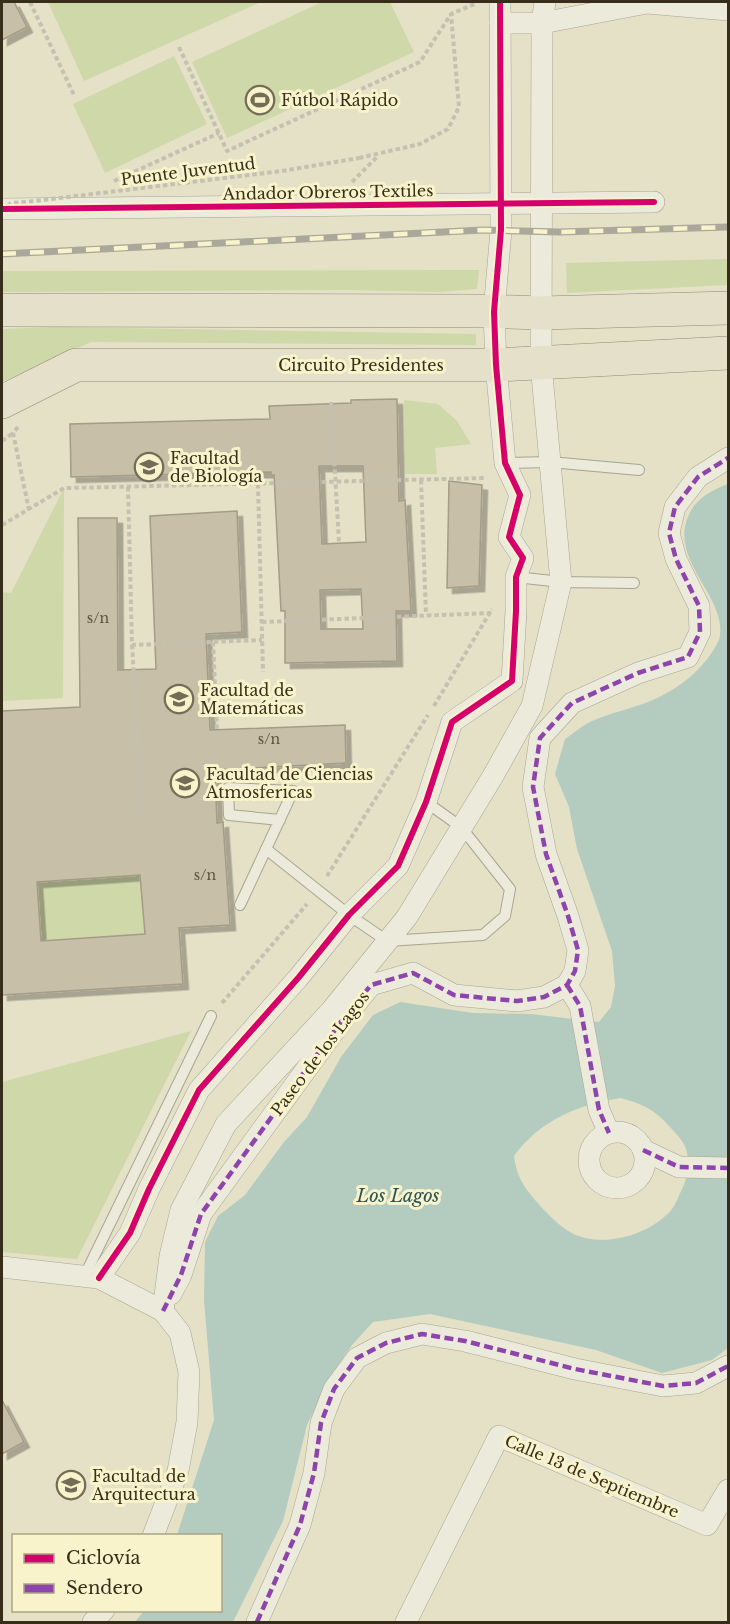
<svg xmlns="http://www.w3.org/2000/svg" width="730" height="1624" viewBox="0 0 730 1624" font-family="'Libre Baskerville',serif">
	<style>
		.green { fill: #cfd8a8 }
		.water { fill: #b4cbc0; fill-rule: evenodd }
		.building { fill: #c8bfa8; stroke: #a49c87; stroke-width: 1.5; fill-rule: evenodd; filter: url(#shadow) }
		.lines { fill: none; stroke-linecap: round; stroke-linejoin: round }
		.lane-casing { stroke: #a8a491; stroke-width: 12 }
		.street-casing { stroke: #a8a491; stroke-width: 22 }
		.primary-casing { stroke: #8e8978; stroke-width: 34 }
		.path { stroke: #c4c1b1; stroke-width: 4; stroke-dasharray: 4.5 3; stroke-linecap: butt }
		.lane { stroke: #eceada; stroke-width: 10 }
		.street { stroke: #eceada; stroke-width: 21 }
		.primary { stroke: #e4e0ca; stroke-width: 33 }
		.rail-casing { stroke: #aaa89b; stroke-width: 7 }
		.rail { stroke: #f8f3ca; stroke-width: 4.5; stroke-dasharray: 14; stroke-linecap: butt }
		.path-bridge { stroke: #c4c1b1; stroke-width: 4; stroke-dasharray: 4.5 3; stroke-linecap: butt }
		.quiet { stroke: #8e44ad; stroke-width: 4.5; stroke-dasharray: 9 4.5; stroke-linecap: butt }
		.cycleway-casing { stroke: #f8f3ca; stroke-width: 10 }
		.cycleway { stroke: #d6006c; stroke-width: 6 }
		.labels { text-anchor: middle; stroke-width: 6; stroke-linejoin: round; paint-order: stroke }
		.number-label { font-size: 14px; fill: #5b523e }
		.poi-label { font-size: 16px; fill: #372d1a; stroke: #f8f3ca; text-anchor: start }
		.street-label { font-size: 16px; fill: #372d1a; stroke: #f8f3ca }
		.water-label { font-size: 18px; font-style: italic; fill: #275358; stroke: #f8f3ca }
	</style>
	<defs>
		<filter id="shadow"><feDropShadow dx="5.5" dy="5.5" stdDeviation="0" flood-color="#0004"/></filter>
	</defs>
	<rect width="100%" height="100%" fill="#e4e1c7"/>
	<g class="green">
		<polygon points="48,2 261,2 84,81"/>
		<polygon points="322,2 390,2 414,52 227,138 192,62"/>
		<polygon points="174,56 207,124 105,173 73,104"/>
		<polygon points="728,259 728,285 567,293 566,263"/>
		<polygon points="479,270 477,289 439,292 344,290 2,292 2,271"/>
		<polygon points="56,327 476,334 476,345 91,342 2,382 2,329"/>
		<polygon points="404,400 438,404 457,421 471,444 435,448 437,474 405,474"/>
		<polygon points="64,488 63,698 2,701 2,592 11,593"/>
		<polygon points="140,875 145,934 41,941 37,882"/>
		<polygon points="191,1031 77,1259 2,1252 2,1082"/>
	</g>
	<path class="water" d="M728 484V1348L712 1360 662 1373 596 1350 430 1314 373 1322 352 1345 329 1379 307 1425 283 1521 233 1622H135L144 1611 220 1610V1536L177 1535 214 1420 204 1300 205 1242 218 1216 245 1195 284 1142 307 1117 341 1057 373 1015 400 1002 473 1013 531 1014 599 1022 611 1007 615 986 612 951 577 849 569 807 555 774 565 739C574 733 583 725 592 721 610 713 630 709 648 702 678 690 705 669 719 640 730 599 669 562 688 517 695 499 710 491 728 484ZM620 1098C643 1104 654 1109 670 1127 676 1134 683 1140 686 1149 690 1161 688 1177 682 1189 679 1195 676 1204 672 1209 651 1235 602 1249 572 1233 562 1228 552 1218 544 1210 528 1192 517 1181 514 1156 540 1120 578 1105 620 1098Z"/>
	<g class="building">
		<polygon points="2,2 14,2 27,27 2,40"/>
		<path d="M397 399 399 501 405 500 411 611H396L397 661 285 663V611H281L274 475H271V472L71 477 70 424 270 419 269 406 351 403V400ZM319 466H363L366 542 322 544ZM361 589 363 629H321L320 590Z"/>
		<polygon points="449,481 482,485 479,586 447,588"/>
		<path d="M237 511 242 632 206 634 210 730 345 725 346 763 215 770 217 823 223 822 230 925 179 928 183 984 2 995V711L80 707 78 518H117L118 670 156 669 150 516ZM140 875 145 934 41 941 37 882Z"/>
		<polygon points="2,1400 24,1442 2,1454"/>
	</g>
	<g class="lines">
		<g class="lane-casing">
			<g id="lane">
				<polyline points="505,463 550,462 639,470"/>
				<polyline points="516,577 561,582 634,583"/>
				<polyline points="266,849 349,915 387,941 483,935 505,916 510,889 461,827 426,802"/>
				<polyline points="240,905 293,791 228,788 229,815 280,820"/>
				<polyline points="84,1277 211,1016"/>
			</g>
		</g>
		<g class="street-casing">
			<g id="street">
				<polyline points="500,23 542,23 647,3 728,10"/>
				<polyline points="2,209 654,202"/>
				<polyline points="567,985 580,1006 599,1110 609,1133"/>
				<circle cx="617" cy="1160" r="28"/>
				<polyline points="643,1150 679,1167 728,1168"/>
				<polyline points="2,1267 99,1278 163,1311 180,1333 189,1372 187,1422 178,1471 153,1536"/>
				<polyline points="99,1278 130,1233 149,1189 199,1090 299,977 349,915 398,866 426,802 452,722 512,681 516,611 516,577 523,558 509,537 520,495 505,463 496,365 494,312 501,230 500,2"/>
				<polyline points="171,1294 181,1275 201,1214 340,1023 371,985 413,973 454,995 517,1001 544,997 567,985 575,971 578,950 568,916 546,854 533,787 540,738 572,703 638,673 688,657 700,632 699,606 676,559 669,533 675,507 698,477 728,458"/>
				<polyline points="163,1311 170,1256 181,1210 226,1124 330,1012 407,917 493,776 532,706 561,582 541,364 542,23 545,2"/>
				<polyline points="93,1622 104,1610"/>
				<polyline points="257,1622 300,1525 314,1473 321,1423 334,1389 357,1358 386,1343 422,1334 465,1341 575,1369 663,1386 696,1383 728,1366"/>
				<polyline points="406,1622 499,1436 707,1525 728,1490"/>
			</g>
		</g>
		<g class="primary-casing">
			<g id="primary">
				<polyline points="2,310 482,311 541,313 728,308"/>
				<polyline points="2,402 76,365 496,365 728,353"/>
			</g>
		</g>
		<g class="path">
			<polyline points="30,2 74,95"/>
			<polyline points="179,47 227,151 420,62 451,14 477,3"/>
			<polyline points="359,158 420,144 448,129 459,107 451,14"/>
			<polyline points="114,181 219,133"/>
			<polyline points="352,182 378,156"/>
			<polyline points="331,402 339,543"/>
			<polyline points="18,427 13,433 29,510"/>
			<polyline points="2,441 13,433"/>
			<polyline points="421,480 426,615"/>
			<polyline points="258,484 263,672"/>
			<polyline points="128,487 132,645 262,640"/>
			<polyline points="2,525 64,488 69,488 486,478"/>
			<polyline points="262,622 491,613"/>
			<polyline points="213,642 217,730"/>
			<polyline points="132,645 143,818"/>
			<polyline points="434,706 492,609"/>
			<polyline points="327,876 428,715"/>
			<polyline points="222,1003 307,904"/>
		</g>
		<use href="#lane" class="lane"/>
		<use href="#street" class="street"/>
		<use href="#primary" class="primary"/>
		<g class="rail-casing">
			<polyline id="rail" points="2,254 483,230 560,232 728,227"/>
		</g>
		<use href="#rail" class="rail"/>
		<polyline class="path-bridge" points="2,211 11,203 35,201 282,171 359,158"/>
		<g class="quiet">
			<polyline points="567,985 580,1006 599,1110 609,1133"/>
			<polyline points="643,1150 679,1167 728,1168"/>
			<polyline points="163,1311 181,1275 201,1214 340,1023 371,985 413,973 454,995 517,1001 544,997 567,985 575,971 578,950 568,916 546,854 533,787 540,738 572,703 638,673 688,657 700,632 699,606 676,559 669,533 675,507 698,477 728,458"/>
			<polyline points="257,1622 300,1525 314,1473 321,1423 334,1389 357,1358 386,1343 422,1334 465,1341 575,1369 663,1386 696,1383 728,1366"/>
		</g>
		<g class="cycleway-casing">
			<g id="cycleway">
				<polyline points="2,209 654,202"/>
				<polyline points="99,1278 130,1233 149,1189 199,1090 299,977 349,915 398,866 426,802 452,722 512,681 516,611 516,577 523,558 509,537 520,495 505,463 496,365 494,312 501,230 500,2"/>
			</g>
		</g>
		<use href="#cycleway" class="cycleway"/>
	</g>
	<defs>
		<g id="stadium-ring" transform="scale(1.5)"><circle r="9.5" fill="#f8f3ca" stroke="#746c57" stroke-width="1.5"/><path d="M0-5a6.5 5 0 1 0 0 10a6.5 5 0 1 0 0-10ZM-3.5-1.8h7v3.6h-7Z" fill="#746c57"/></g>
		<g id="university-ring" transform="scale(1.5)"><circle r="9.5" fill="#f8f3ca" stroke="#746c57" stroke-width="1.5"/><path d="M0-5L7-2L0 1L-7-2ZM-4 1L0 2.5L4 1V4Q0 6-4 4Z" fill="#746c57"/></g>
	</defs>
	<g fill-rule="evenodd">
		<use href="#stadium-ring" x="260" y="100"/>
		<use href="#university-ring" x="149" y="467"/>
		<use href="#university-ring" x="179" y="699"/>
		<use href="#university-ring" x="185" y="783"/>
		<use href="#university-ring" x="71" y="1485"/>
	</g>
	<g class="labels">
		<g class="number-label">
			<text x="98" y="623">s/n</text>
			<text x="269" y="744">s/n</text>
			<text x="205" y="880">s/n</text>
		</g>
		<g class="poi-label">
			<text x="281" y="106">Fútbol Rápido</text>
			<text x="170" y="464">Facultad<tspan x="170" dy="18">de Biología</tspan></text>
			<text x="200" y="696">Facultad de<tspan x="200" dy="18">Matemáticas</tspan></text>
			<text x="206" y="780">Facultad de Ciencias<tspan x="206" dy="18">Atmosfericas</tspan></text>
			<text x="92" y="1482">Facultad de<tspan x="92" dy="18">Arquitectura</tspan></text>
		</g>
		<g class="street-label">
			<text transform="translate(188 171) rotate(-7)" y="6">Puente Juventud</text>
			<text transform="translate(328 192) rotate(-1)" y="6">Andador Obreros Textiles</text>
			<text x="361" y="371">Circuito Presidentes</text>
			<text transform="translate(320 1053) rotate(-53)" y="6">Paseo de los Lagos</text>
			<text transform="translate(592 1476) rotate(23)" y="6">Calle 13 de Septiembre</text>
		</g>
		<g class="water-label">
			<text x="398" y="1202">Los Lagos</text>
		</g>
	</g>
	<rect width="730" height="1624" fill="none" stroke="#372d1a" stroke-width="6"/>
	<rect x="12" y="1534" width="210" height="78" fill="#f8f3ca" stroke="#aba484" stroke-width="1.5"/>
	<rect x="24" y="1554" width="30" height="9" fill="#d6006c" stroke="#aba484" stroke-width="1.5"/>
	<text x="66" y="1564" font-size="18" fill="#372d1a">Ciclovía</text>
	<rect x="24" y="1584" width="30" height="9" fill="#8e44ad" stroke="#aba484" stroke-width="1.5"/>
	<text x="66" y="1594" font-size="18" fill="#372d1a">Sendero</text>
</svg>
